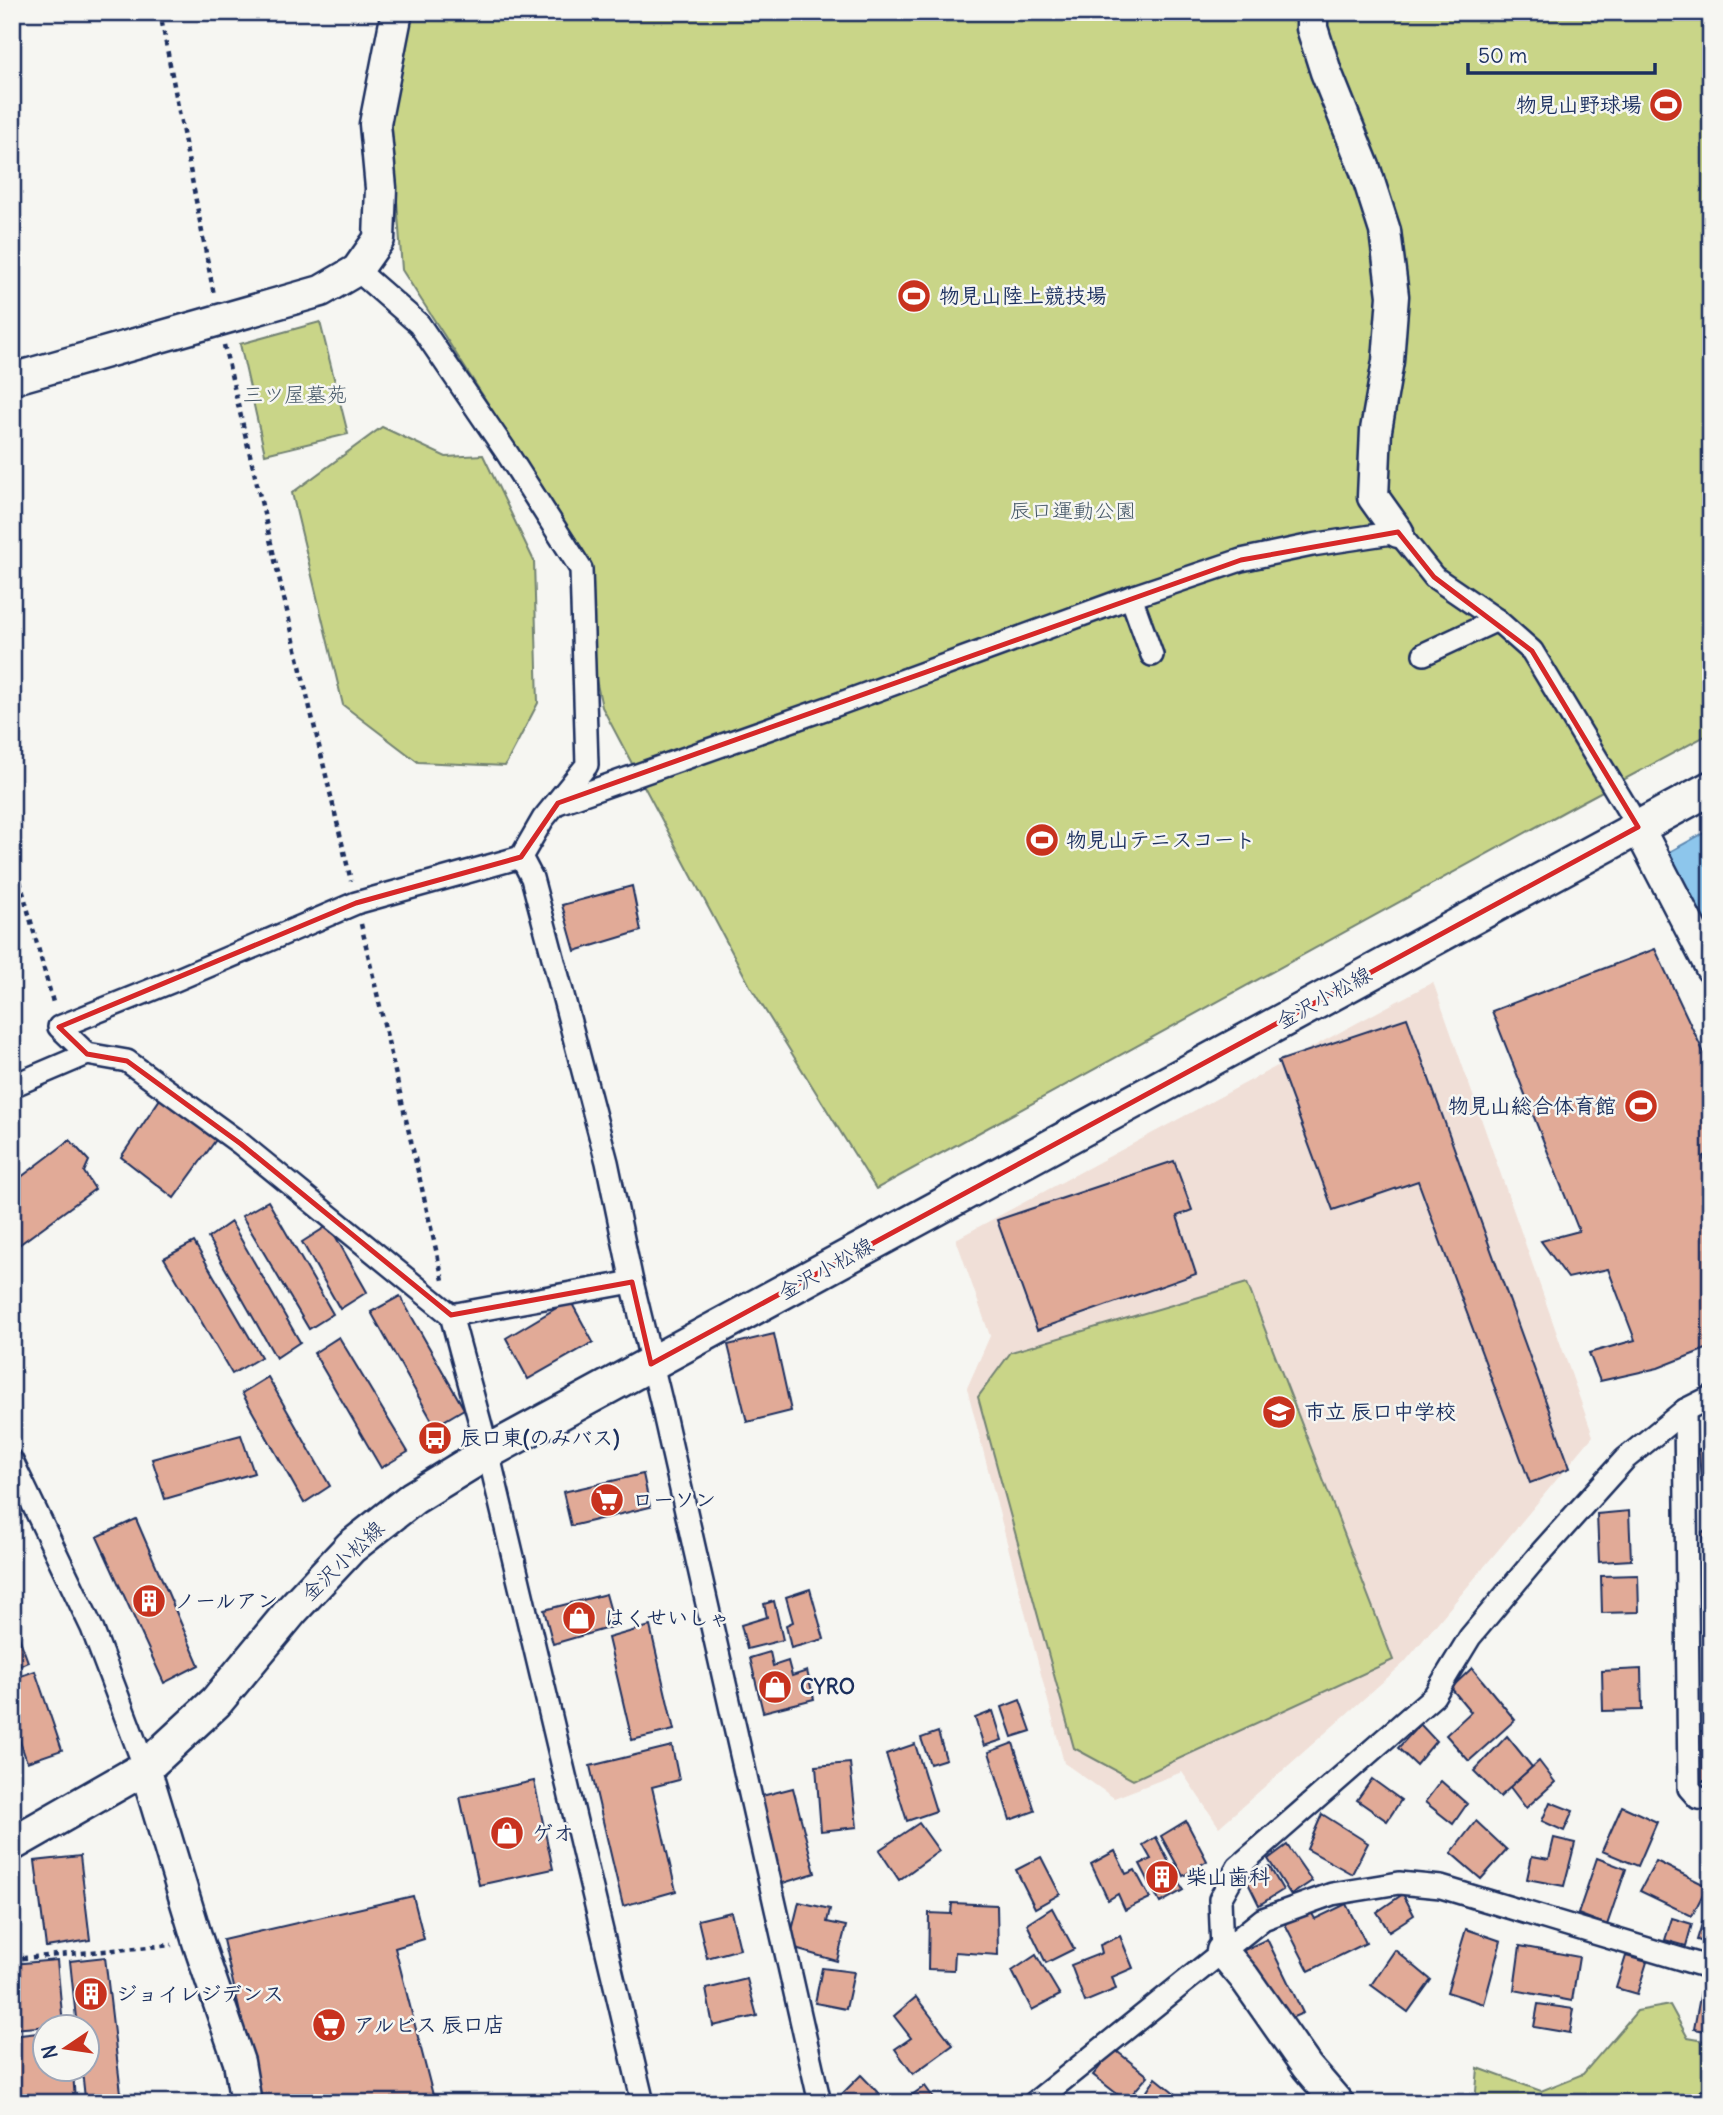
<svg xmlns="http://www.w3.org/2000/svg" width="1723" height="2115" viewBox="0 0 1723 2115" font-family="Delius,'Klee One',sans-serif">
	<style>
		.built { fill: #f0dfd7 }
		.green { fill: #c9d588; stroke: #728273; stroke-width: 2 }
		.water { fill: #8dc6ec; stroke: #5f8ab3; stroke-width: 2 }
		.building { fill: #e1aa97; stroke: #1b2f5e; stroke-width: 2 }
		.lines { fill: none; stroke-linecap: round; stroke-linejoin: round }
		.street-casing { stroke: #1b2f5e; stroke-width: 26 }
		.secondary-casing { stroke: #1b2f5e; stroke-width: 35 }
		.primary-casing { stroke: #1b2f5e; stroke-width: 38 }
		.path { stroke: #1b2f5e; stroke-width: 4.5; stroke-dasharray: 5 5; stroke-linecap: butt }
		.street { stroke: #f6f6f2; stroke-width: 21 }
		.secondary { stroke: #f6f6f2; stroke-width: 30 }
		.primary { stroke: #f6f6f2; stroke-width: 33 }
		.marked { fill: none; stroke: #d62828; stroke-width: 5; stroke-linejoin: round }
		.labels { text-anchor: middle; stroke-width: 5; stroke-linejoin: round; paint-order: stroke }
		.poi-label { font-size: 21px; font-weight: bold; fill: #1b2f5e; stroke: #f6f6f2; text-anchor: start }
		.park-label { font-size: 21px; fill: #465868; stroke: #f6f6f2 }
		.street-label { font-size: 21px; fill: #1b2f5e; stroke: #f6f6f2 }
	</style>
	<rect width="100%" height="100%" fill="#f6f6f2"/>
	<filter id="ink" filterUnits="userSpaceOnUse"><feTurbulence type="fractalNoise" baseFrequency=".0143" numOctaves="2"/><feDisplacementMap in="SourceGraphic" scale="14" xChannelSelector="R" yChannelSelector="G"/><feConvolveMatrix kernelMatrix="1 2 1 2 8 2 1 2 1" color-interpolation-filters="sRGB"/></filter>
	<g filter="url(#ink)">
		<polygon class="built" points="1433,982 1593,1436 1404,1663 1219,1827 1182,1772 1114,1798 1064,1763 967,1388 990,1336 956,1239"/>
		<g class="green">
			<polygon points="411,12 1711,12 1711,733 1578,804 876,1189 750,986 602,707 568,552 489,405 402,270 391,117"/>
			<polygon points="320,322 348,434 265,454 240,344"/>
			<polygon points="382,427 446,457 483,455 534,561 538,703 505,766 418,762 343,705 292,493"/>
			<polygon points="1247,1283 1393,1660 1133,1780 1074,1748 978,1397 1011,1352"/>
			<polygon points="1670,2005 1688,2038 1711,2042 1711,2103 1475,2103 1478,2068 1541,2091 1583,2074 1637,2011"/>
		</g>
		<polygon class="water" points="1711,829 1711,933 1666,854"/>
		<g class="building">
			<polygon points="632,886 641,931 575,951 562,905"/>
			<polygon points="1655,949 1711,1068 1711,1152 1703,1157 1711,1177 1711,1347 1658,1368 1600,1381 1589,1353 1635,1340 1608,1269 1568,1278 1541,1241 1579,1231 1492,1011"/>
			<polygon points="1407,1018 1570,1468 1530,1483 1418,1181 1333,1210 1278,1061"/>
			<polygon points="162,1096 218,1137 174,1198 121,1157"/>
			<polygon points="70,1140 89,1161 84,1172 95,1189 12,1250 12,1184"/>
			<polygon points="1174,1161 1192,1210 1177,1216 1196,1274 1037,1330 997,1220"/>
			<polygon points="268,1201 333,1314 309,1329 242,1216"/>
			<polygon points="231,1222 300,1342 276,1358 208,1238"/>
			<polygon points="329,1225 367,1292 340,1309 302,1242"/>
			<polygon points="194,1242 261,1357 232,1374 164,1258"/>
			<polygon points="400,1296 464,1409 435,1426 371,1312"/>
			<polygon points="570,1300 593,1342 528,1379 506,1338"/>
			<polygon points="774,1334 791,1411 747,1422 728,1345"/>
			<polygon points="339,1337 408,1452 381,1468 314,1353"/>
			<polygon points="268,1377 330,1486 304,1503 242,1393"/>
			<polygon points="241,1435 254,1473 165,1499 152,1459"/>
			<polygon points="1711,1448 1711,1482 1701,1482 1699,1449"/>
			<polygon points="643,1474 650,1507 571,1526 563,1492"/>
			<polygon points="1629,1511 1631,1560 1599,1562 1597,1514"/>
			<polygon points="136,1519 199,1665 164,1683 97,1537"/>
			<polygon points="1711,1531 1711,1573 1704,1573 1702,1532"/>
			<polygon points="1638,1575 1639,1612 1602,1613 1601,1576"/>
			<polygon points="1711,1578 1711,1619 1704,1620 1702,1579"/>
			<polygon points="810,1589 824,1639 791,1648 786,1625 793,1622 786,1597"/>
			<polygon points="606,1594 615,1626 553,1644 544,1610"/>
			<polygon points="774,1601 783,1640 747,1649 741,1625 767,1617 764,1604"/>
			<polygon points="13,1620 28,1662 12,1669 12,1621"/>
			<polygon points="650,1626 674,1730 632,1740 608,1638"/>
			<polygon points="770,1652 773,1666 788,1661 792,1676 807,1671 814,1699 763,1712 750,1658"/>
			<polygon points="1472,1668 1515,1720 1469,1761 1446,1735 1471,1712 1451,1688"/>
			<polygon points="1641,1669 1642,1710 1603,1711 1602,1671"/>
			<polygon points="35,1671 62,1750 27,1762 12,1718 12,1679"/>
			<polygon points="1020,1700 1031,1731 1012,1737 1002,1707"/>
			<polygon points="993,1711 1002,1740 984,1746 975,1718"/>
			<polygon points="1420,1724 1436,1741 1416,1765 1398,1748"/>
			<polygon points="1698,1731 1711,1731 1711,1781 1699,1781"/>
			<polygon points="938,1732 946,1759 930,1764 921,1738"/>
			<polygon points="1507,1736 1532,1767 1500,1797 1474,1771"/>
			<polygon points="1013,1743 1035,1811 1010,1820 989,1752"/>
			<polygon points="915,1744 936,1811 907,1821 886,1754"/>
			<polygon points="672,1746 679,1780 652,1787 676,1891 623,1906 590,1766"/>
			<polygon points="1539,1761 1555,1782 1526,1808 1510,1787"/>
			<polygon points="850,1763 857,1827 821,1831 816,1766"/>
			<polygon points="1372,1779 1401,1800 1387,1821 1357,1800"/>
			<polygon points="534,1781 553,1869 479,1885 460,1797"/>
			<polygon points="1441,1781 1467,1804 1453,1824 1425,1802"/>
			<polygon points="793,1788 815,1873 780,1884 758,1797"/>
			<polygon points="1550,1802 1573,1811 1564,1831 1542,1821"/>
			<polygon points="1622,1806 1657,1822 1638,1866 1602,1851"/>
			<polygon points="1322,1814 1368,1843 1352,1874 1307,1849"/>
			<polygon points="1186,1821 1207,1861 1183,1876 1161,1836"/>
			<polygon points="1476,1821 1507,1850 1481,1879 1451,1853"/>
			<polygon points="919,1823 939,1851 899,1880 879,1850"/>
			<polygon points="1156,1837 1183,1890 1160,1903 1140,1864 1151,1859 1143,1845"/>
			<polygon points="1554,1838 1575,1843 1564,1886 1527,1879 1532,1856 1549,1859"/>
			<polygon points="1287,1845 1312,1881 1291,1895 1268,1859"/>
			<polygon points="1115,1851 1126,1874 1135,1870 1150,1898 1125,1910 1118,1894 1108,1900 1091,1864"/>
			<polygon points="80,1856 90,1940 46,1947 35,1861"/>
			<polygon points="1041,1857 1060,1894 1035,1908 1016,1870"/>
			<polygon points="1597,1858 1626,1869 1607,1925 1578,1914"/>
			<polygon points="1656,1861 1707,1886 1692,1916 1640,1891"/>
			<polygon points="1269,1866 1283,1890 1259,1905 1246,1879"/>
			<polygon points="1403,1894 1414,1915 1389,1931 1377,1912"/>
			<polygon points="413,1896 424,1939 395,1948 435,2103 261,2103 223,1940"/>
			<polygon points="799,1902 830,1909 827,1922 846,1926 837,1961 788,1947"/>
			<polygon points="952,1903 997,1905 998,1955 955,1952 954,1970 928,1969 929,1913 951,1914"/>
			<polygon points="1346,1904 1366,1943 1309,1971 1283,1920 1309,1908 1315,1919"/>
			<polygon points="1708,1904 1711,1905 1711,1944 1697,1940"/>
			<polygon points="1052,1908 1074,1949 1046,1963 1027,1924"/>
			<polygon points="731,1912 740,1949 707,1958 698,1920"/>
			<polygon points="1672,1918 1692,1924 1686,1946 1665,1940"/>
			<polygon points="1466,1929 1501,1941 1484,2004 1447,1992"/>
			<polygon points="1120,1936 1133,1968 1112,1977 1116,1989 1085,2002 1071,1965 1102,1953 1100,1945"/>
			<polygon points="1267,1939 1303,2013 1277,2024 1240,1952"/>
			<polygon points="1520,1946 1579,1957 1572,2001 1514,1990"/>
			<polygon points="1395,1950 1431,1980 1408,2012 1371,1985"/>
			<polygon points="1036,1955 1060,1995 1032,2010 1012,1971"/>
			<polygon points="1626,1956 1647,1962 1637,1994 1616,1988"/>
			<polygon points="105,1957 121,2093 85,2098 82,2070 88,2070 88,2028 77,2028 70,1961"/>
			<polygon points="57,1960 63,2025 12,2029 12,1964"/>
			<polygon points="822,1968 854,1972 846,2009 815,2003"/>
			<polygon points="747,1979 757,2016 713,2026 706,1989"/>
			<polygon points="1702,1986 1711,1988 1711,2032 1694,2029"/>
			<polygon points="916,1997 953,2045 913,2074 895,2049 911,2038 894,2016"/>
			<polygon points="1538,2004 1574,2009 1570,2033 1534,2027"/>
			<polygon points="46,2032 46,2070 73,2070 75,2103 12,2103 12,2036"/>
			<polygon points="1114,2049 1148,2076 1126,2101 1093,2075"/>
			<polygon points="861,2075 886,2101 883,2103 839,2103 837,2099"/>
			<polygon points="1156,2078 1187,2103 1139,2103"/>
			<polygon points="925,2086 937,2103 909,2103 906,2099"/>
		</g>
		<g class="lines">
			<g class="street-casing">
				<g id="street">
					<polyline points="357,270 419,324 507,453 581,569 587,765 543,819 521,857 532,878 607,1162 632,1282 661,1401 820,2103"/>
					<polyline points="1131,597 1152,655"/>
					<polyline points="1424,654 1497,620"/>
					<polyline points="558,803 836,705 1131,597 1241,560 1312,545 1398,532 1434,577 1497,620 1532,651 1638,827"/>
					<polyline points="87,1054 59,1027 171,982 356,903 521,857"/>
					<polyline points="12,1086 87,1054 127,1061 241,1144 451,1315 488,1452 643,2103"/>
					<polyline points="451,1315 632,1282"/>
					<polyline points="1685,1410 1689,1788 1698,1798 1711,1799"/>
					<polyline points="12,1461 92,1628 145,1768"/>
					<polyline points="1222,1951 1220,1899 1238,1867 1434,1696 1470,1637 1537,1557 1625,1459 1685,1410 1711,1397"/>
					<polyline points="1034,2103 1263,1919 1332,1894 1399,1883 1441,1887 1711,1968"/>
				</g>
			</g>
			<g class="secondary-casing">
				<g id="secondary">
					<polyline points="1312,12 1312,28 1326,72 1365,169 1385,231 1393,296 1388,361 1376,430 1373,497 1398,532"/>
					<polyline points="12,379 321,291 357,270 379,239 381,188 375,124 397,12"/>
					<polyline points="1638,827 1711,968"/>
					<polyline points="145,1768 198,1942 239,2062 246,2103"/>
					<polyline points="1222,1951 1244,1977 1307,2067 1338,2103"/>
				</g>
			</g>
			<g class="primary-casing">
				<polyline id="primary" points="12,1844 145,1768 216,1702 292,1610 351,1547 413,1498 488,1452 1711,788"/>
			</g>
			<g class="path">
				<polyline points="160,12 214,295"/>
				<polyline points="224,345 351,881"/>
				<polyline points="12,852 54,1006"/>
				<polyline points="361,924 443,1280"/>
				<polyline points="12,1959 172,1945"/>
				<polyline points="1681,2103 1711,2087"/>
			</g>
			<use href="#street" class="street"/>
			<use href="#secondary" class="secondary"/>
			<use href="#primary" class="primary"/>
		</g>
	</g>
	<path class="marked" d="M1398 532 1434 577 1532 651 1638 827 651 1364 632 1282 451 1315 241 1144 127 1061 87 1054 59 1027 356 903 521 857 558 803 1241 560Z"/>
	<defs>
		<g id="stadium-disc" transform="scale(1.75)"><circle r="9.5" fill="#c8321e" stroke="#f6f6f2"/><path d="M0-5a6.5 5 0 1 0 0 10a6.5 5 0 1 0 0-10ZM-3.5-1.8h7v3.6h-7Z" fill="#fff"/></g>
		<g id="school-disc" transform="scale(1.75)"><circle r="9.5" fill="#c8321e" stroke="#f6f6f2"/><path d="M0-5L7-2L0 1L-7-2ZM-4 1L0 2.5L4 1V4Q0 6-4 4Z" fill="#fff"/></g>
		<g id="bus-disc" transform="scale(1.75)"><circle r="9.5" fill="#c8321e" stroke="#f6f6f2"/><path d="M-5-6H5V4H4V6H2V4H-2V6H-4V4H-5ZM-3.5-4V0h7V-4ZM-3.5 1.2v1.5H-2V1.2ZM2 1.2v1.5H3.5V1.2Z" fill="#fff"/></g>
		<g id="supermarket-disc" transform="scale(1.75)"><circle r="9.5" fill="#c8321e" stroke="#f6f6f2"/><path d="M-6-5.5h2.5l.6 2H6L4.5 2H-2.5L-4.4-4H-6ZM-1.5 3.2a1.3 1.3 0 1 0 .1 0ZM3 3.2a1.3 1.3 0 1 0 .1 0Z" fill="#fff"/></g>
		<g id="building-disc" transform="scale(1.75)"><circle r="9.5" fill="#c8321e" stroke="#f6f6f2"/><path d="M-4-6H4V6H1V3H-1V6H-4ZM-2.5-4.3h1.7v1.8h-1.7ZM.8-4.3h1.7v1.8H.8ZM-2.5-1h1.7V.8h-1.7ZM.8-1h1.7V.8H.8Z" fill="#fff"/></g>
		<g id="shop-disc" transform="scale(1.75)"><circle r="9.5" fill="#c8321e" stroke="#f6f6f2"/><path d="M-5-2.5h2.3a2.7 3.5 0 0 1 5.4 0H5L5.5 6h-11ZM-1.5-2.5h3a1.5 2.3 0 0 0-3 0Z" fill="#fff"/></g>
	</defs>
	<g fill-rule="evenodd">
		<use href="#stadium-disc" x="1666" y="105"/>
		<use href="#stadium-disc" x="914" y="296"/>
		<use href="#stadium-disc" x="1042" y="840"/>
		<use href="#stadium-disc" x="1641" y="1106"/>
		<use href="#school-disc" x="1279" y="1412"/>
		<use href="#bus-disc" x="435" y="1438"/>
		<use href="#supermarket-disc" x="607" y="1500"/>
		<use href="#building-disc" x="149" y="1601"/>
		<use href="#shop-disc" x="579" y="1618"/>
		<use href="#shop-disc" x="775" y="1687"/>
		<use href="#shop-disc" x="507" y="1833"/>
		<use href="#building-disc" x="1162" y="1877"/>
		<use href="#building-disc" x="91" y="1994"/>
		<use href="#supermarket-disc" x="329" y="2025"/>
	</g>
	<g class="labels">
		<g class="poi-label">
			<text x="1642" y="112" text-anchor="end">物見山野球場</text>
			<text x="939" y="303">物見山陸上競技場</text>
			<text x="1066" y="847">物見山テニスコート</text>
			<text x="1616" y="1113" text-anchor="end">物見山総合体育館</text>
			<text x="1304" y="1419">市立 辰口中学校</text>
			<text x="460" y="1445">辰口東(のみバス)</text>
			<text x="632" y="1507">ローソン</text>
			<text x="174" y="1608">ノールアン</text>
			<text x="604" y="1625">はくせいしゃ</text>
			<text x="800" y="1694">CYRO</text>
			<text x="532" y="1840">ゲオ</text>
			<text x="1186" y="1884">柴山歯科</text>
			<text x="116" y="2001">ジョイレジデンス</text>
			<text x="354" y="2032">アルビス 辰口店</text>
		</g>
		<g class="park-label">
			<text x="295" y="402">三ツ屋墓苑</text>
			<text x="1073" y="518">辰口運動公園</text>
		</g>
		<g class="street-label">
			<text transform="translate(1324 998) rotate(-29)" y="7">金沢小松線</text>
			<text transform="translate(826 1269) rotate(-29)" y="7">金沢小松線</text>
			<text transform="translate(343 1561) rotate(-44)" y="7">金沢小松線</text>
		</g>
	</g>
	<rect width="1723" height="2115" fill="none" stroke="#f6f6f2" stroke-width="42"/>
	<rect x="21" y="21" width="1681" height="2073" fill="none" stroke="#1b2f5e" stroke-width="2.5" filter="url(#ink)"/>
	<g transform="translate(66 2048) rotate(257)"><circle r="33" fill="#f6f6f2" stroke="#9ea6b7" stroke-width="2"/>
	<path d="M0-5L12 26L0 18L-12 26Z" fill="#c8321e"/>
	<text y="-10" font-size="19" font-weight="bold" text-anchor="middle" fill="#1b2f5e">N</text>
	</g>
	<path d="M1468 63v10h187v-10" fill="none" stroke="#1b2f5e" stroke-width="3.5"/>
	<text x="1478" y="63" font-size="21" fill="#1b2f5e" stroke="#f6f6f2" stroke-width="5" paint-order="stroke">50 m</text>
</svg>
